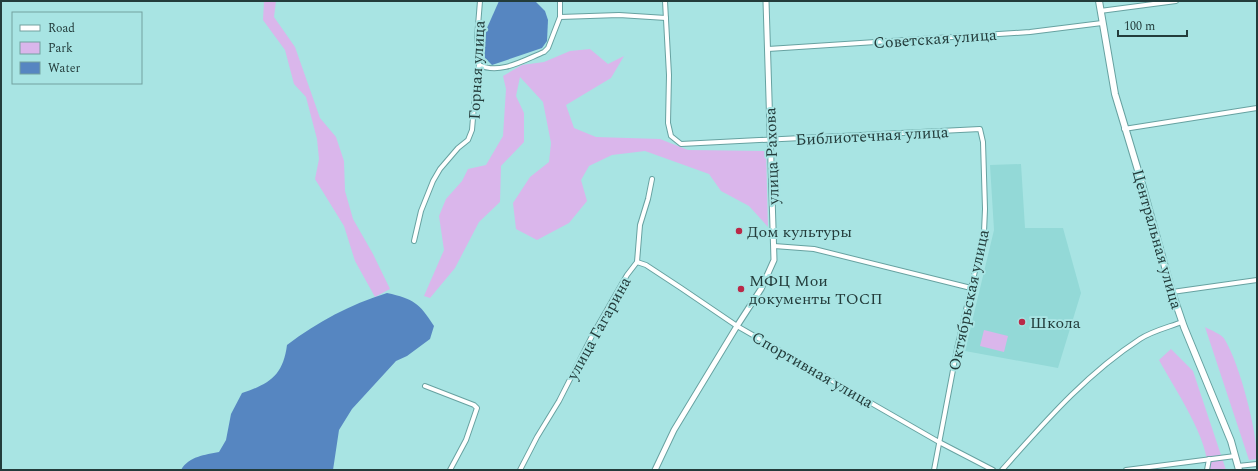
<svg xmlns="http://www.w3.org/2000/svg" width="1258" height="471" viewBox="0 0 1258 471" font-family="Spectral,serif">
	<style>
		.built { fill: #93d9d7 }
		.green { fill: #dab6eb }
		.water { fill: #5686c1 }
		.lines { fill: none; stroke-linecap: round; stroke-linejoin: round }
		.minor-casing { stroke: #67a2a1; stroke-width: 6 }
		.tertiary-casing { stroke: #67a2a1; stroke-width: 7 }
		.secondary-casing { stroke: #67a2a1; stroke-width: 8 }
		.minor { stroke: #fff; stroke-width: 4 }
		.tertiary { stroke: #fff; stroke-width: 5 }
		.secondary { stroke: #fff; stroke-width: 6 }
		.poi-dot { fill: #ba2948; stroke: #a8e4e3; stroke-width: 1.5 }
		.labels { text-anchor: middle; stroke-width: 4; stroke-linejoin: round; paint-order: stroke }
		.street-label { font-size: 16px; fill: #233c3b; stroke: #a8e4e3 }
		.poi-label { font-size: 16px; fill: #233c3b; stroke: #a8e4e3; text-anchor: start }
	</style>
	<rect width="100%" height="100%" fill="#a8e4e3"/>
	<polygon class="built" points="1021,164 1025,228 1063,228 1081,293 1058,368 965,351 994,230 990,165"/>
	<g class="green">
		<polygon points="264,1 276,1 274,17 295,47 320,118 336,137 344,161 345,191 353,219 373,254 390,289 375,297 355,261 344,226 315,179 319,159 317,139 306,97 294,84 285,50 263,20"/>
		<polygon points="590,49 608,64 624,56 611,78 566,105 574,128 596,137 660,139 688,150 766,151 768,227 749,206 721,191 709,174 645,151 612,155 589,166 581,180 587,201 569,223 537,240 516,229 513,203 530,177 549,162 551,143 543,102 520,77 516,96 524,113 524,142 501,166 500,202 479,222 455,268 430,298 424,296 444,250 439,216 446,199 462,181 468,169 486,165 503,136 506,89 503,76 522,65 544,62 570,51"/>
		<path d="M1205 327C1210 330 1222 334 1225 340 1240 365 1257 431 1257 459L1249 460Z"/>
		<polygon points="984,330 1008,336 1004,352 980,346"/>
		<path d="M1171 349 1193 371 1226 470H1207C1211 442 1173 386 1159 360Z"/>
	</g>
	<g class="water">
		<polygon points="499,1 535,1 545,11 548,20 547,41 542,48 492,65 485,58 483,37"/>
		<path d="M387 293C414 299 419 303 434 326L430 339 407 356 396 361 352 409 339 430 333 470H181C189 456 205 455 219 452L226 440 231 414 242 393C269 384 283 376 287 345 319 321 349 305 387 293Z"/>
	</g>
	<g class="lines">
		<g class="minor-casing">
			<g id="minor">
				<polyline points="560,1 560,17 619,15 666,18"/>
				<polyline points="665,1 669,75 668,123 671,136 681,144 980,129 983,142 985,209 984,232 957,349 934,470"/>
				<polyline points="1100,11 1176,1"/>
				<polyline points="768,49 1030,32 1102,23"/>
				<path d="M479 65C500 75 524 60 544 52L548 48 560 17"/>
				<polyline points="1124,129 1257,108"/>
				<polyline points="414,241 421,211 433,181 440,169 458,148 468,140 472,130 476,81 479,65 477,38 480,1"/>
				<polyline points="774,246 814,249 971,288"/>
				<polyline points="637,262 646,265 681,288 737,326 939,442 993,470"/>
				<polyline points="1172,292 1257,280"/>
				<polyline points="425,386 474,405 477,408 466,440 450,470"/>
				<polyline points="1238,466 1257,464"/>
				<polyline points="520,470 537,437 559,401 592,336 627,275 637,262 640,225 648,199 652,179"/>
				<path d="M1002 470C1044 423 1086 374 1140 339 1152 331 1169 327 1182 322"/>
				<polyline points="1126,470 1235,456"/>
				<polyline points="1207,470 1209,459"/>
			</g>
		</g>
		<g class="tertiary-casing">
			<polyline id="tertiary" points="655,470 674,430 737,326 761,289 774,260 766,1"/>
		</g>
		<g class="secondary-casing">
			<polyline id="secondary" points="1099,1 1115,94 1140,177 1172,292 1184,327 1231,441 1239,470"/>
		</g>
		<use href="#minor" class="minor"/>
		<use href="#tertiary" class="tertiary"/>
		<use href="#secondary" class="secondary"/>
	</g>
	<g class="poi-dot">
		<circle cx="739" cy="231" r="4"/>
		<circle cx="741" cy="289" r="4"/>
		<circle cx="1022" cy="322" r="4"/>
	</g>
	<g class="labels">
		<g class="street-label">
			<text transform="translate(935 38) rotate(-4)" y="6">Советская улица</text>
			<text transform="translate(476 70) rotate(-87)" y="6">Горная улица</text>
			<text transform="translate(872 135) rotate(-3)" y="6">Библиотечная улица</text>
			<text transform="translate(771 156) rotate(-92)" y="6">улица Рахова</text>
			<text transform="translate(1158 239) rotate(74)" y="6">Центральная улица</text>
			<text transform="translate(968 300) rotate(-78)" y="6">Октябрьская улица</text>
			<text transform="translate(598 328) rotate(-61)" y="6">улица Гагарина</text>
			<text transform="translate(813 369) rotate(30)" y="6">Спортивная улица</text>
		</g>
		<g class="poi-label">
			<text x="747" y="237">Дом культуры</text>
			<text x="749" y="286">МФЦ Мои<tspan x="749" dy="18">документы ТОСП</tspan></text>
			<text x="1030" y="328">Школа</text>
		</g>
	</g>
	<rect width="1258" height="471" fill="none" stroke="#233c3b" stroke-width="4"/>
	<rect x="12" y="12" width="130" height="72" fill="#a8e4e3" stroke="#73a1a0"/>
	<rect x="20" y="25" width="20" height="6" fill="#ffffff" stroke="#73a1a0"/>
	<text x="48" y="32" font-size="12" fill="#233c3b">Road</text>
	<rect x="20" y="42" width="20" height="12" fill="#dab6eb" stroke="#73a1a0"/>
	<text x="48" y="52" font-size="12" fill="#233c3b">Park</text>
	<rect x="20" y="62" width="20" height="12" fill="#5686c1" stroke="#73a1a0"/>
	<text x="48" y="72" font-size="12" fill="#233c3b">Water</text>
	<path d="M1118 30v6h69v-6" fill="none" stroke="#233c3b" stroke-width="2"/>
	<text x="1124" y="30" font-size="12" fill="#233c3b" stroke="#a8e4e3" stroke-width="3" paint-order="stroke">100 m</text>
</svg>
